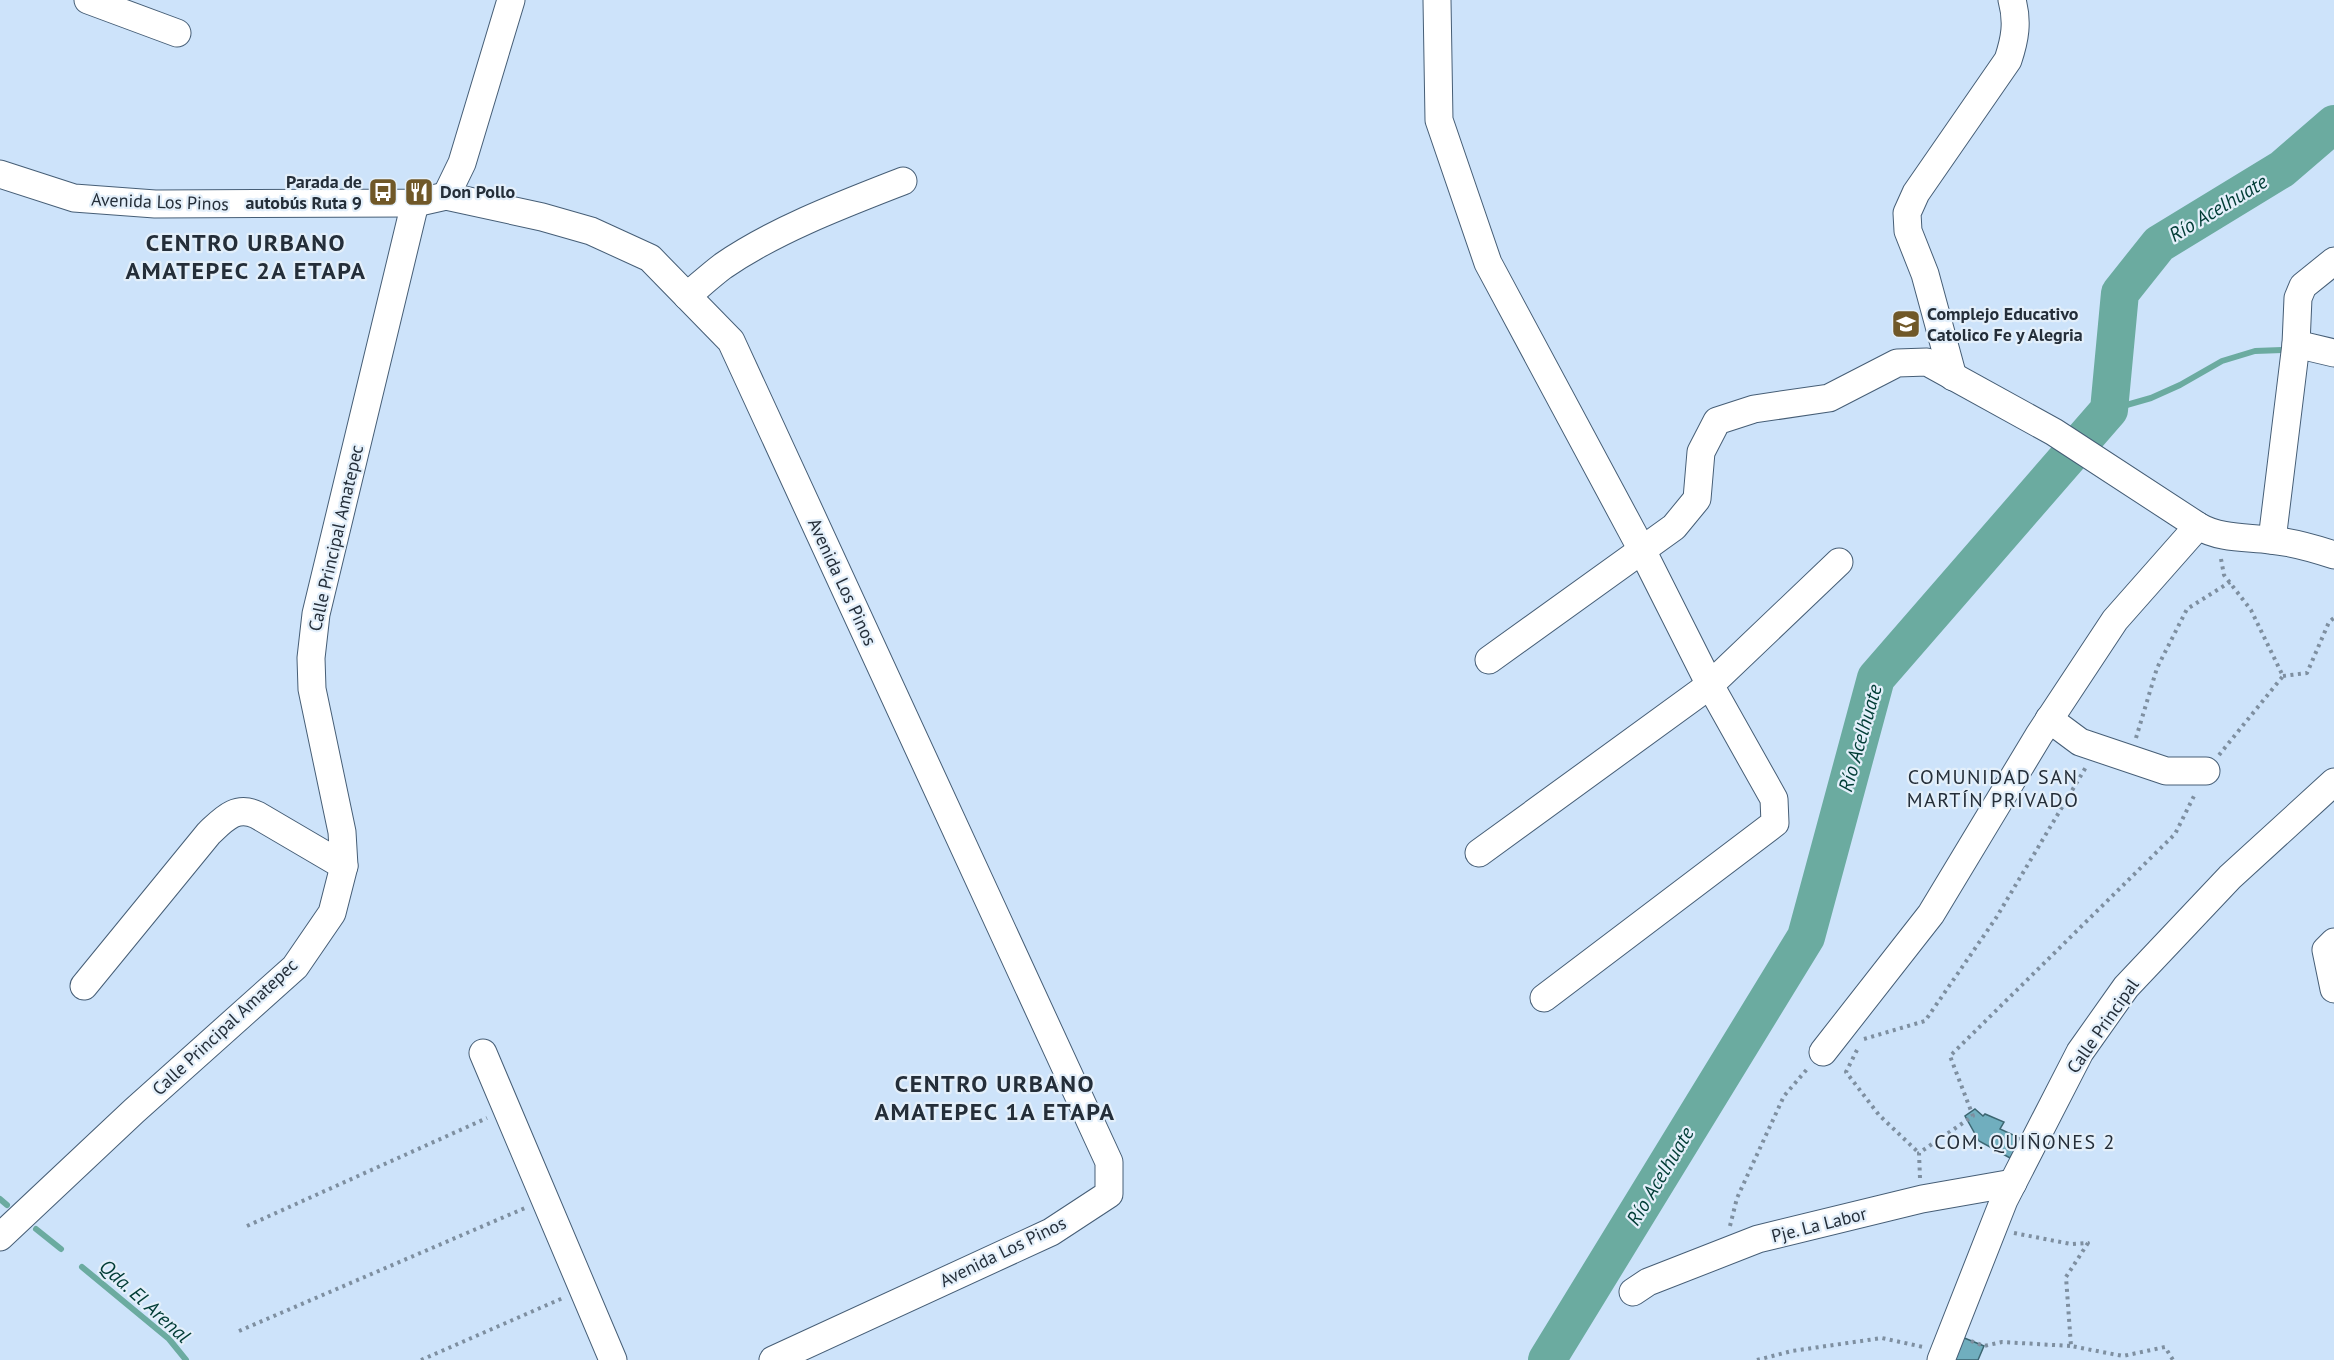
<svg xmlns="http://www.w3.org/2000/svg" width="2334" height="1360" viewBox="0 0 2334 1360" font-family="'PT Sans',sans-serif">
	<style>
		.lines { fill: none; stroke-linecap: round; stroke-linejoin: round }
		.stream { stroke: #6baba0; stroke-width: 6 }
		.river { stroke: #6baba0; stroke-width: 38 }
		.building { fill: #70aebe; stroke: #3c6671; stroke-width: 1.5 }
		.minor-casing { stroke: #465e76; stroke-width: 29 }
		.path { stroke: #7e8fa0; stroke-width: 4; stroke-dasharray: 3 4.5; stroke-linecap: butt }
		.minor { stroke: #fff; stroke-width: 27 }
		.labels { text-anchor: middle; stroke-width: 4.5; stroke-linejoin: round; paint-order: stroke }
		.poi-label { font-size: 18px; font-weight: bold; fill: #242e39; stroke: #e3effa; text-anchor: start }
		.street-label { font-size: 18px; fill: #242e39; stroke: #e3effa }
		.water-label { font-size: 20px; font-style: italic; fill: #003c35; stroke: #e3effa }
		.neighbourhood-label { font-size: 20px; letter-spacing: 1.5px; fill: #242e39; stroke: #e3effa }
		.district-label { font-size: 24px; font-weight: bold; letter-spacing: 1.5px; fill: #242e39; stroke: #e3effa }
	</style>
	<rect width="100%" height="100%" fill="#cde3fa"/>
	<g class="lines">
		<g class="stream">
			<polyline points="2109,410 2151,398 2180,385 2222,361 2255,351 2282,350"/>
			<polyline points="0,1199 7,1205"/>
			<polyline points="36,1229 61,1249"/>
			<polyline points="82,1267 169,1339 186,1360"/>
		</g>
		<polyline class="river" points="1547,1360 1806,937 1876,678 2109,410 2120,293 2159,244 2282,169 2334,124"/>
	</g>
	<g class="building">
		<polygon points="1975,1109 1983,1116 1985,1114 2004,1122 2000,1129 2022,1139 2010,1158 1979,1141 1965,1116"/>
		<polygon points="1952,1333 1984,1346 1978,1360 1940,1360"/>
	</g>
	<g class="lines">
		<g class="minor-casing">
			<g id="minor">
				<polyline points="88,0 177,33"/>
				<polyline points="1437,0 1439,120 1488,263 1642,550 1710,685 1774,799 1775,823 1544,998"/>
				<polyline points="0,174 74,198 155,204 415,203 446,196 542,217 591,231 650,258 731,341 1109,1162 1109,1194 1051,1232 773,1360"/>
				<polyline points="446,196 462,163 511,0"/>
				<path d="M687 296C699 286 711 275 723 266 775 230 844 204 903 181"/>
				<polyline points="2296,344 2334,353"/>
				<path d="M1953 377 1925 274 1908 231 1907 213 1916 193 2008 60C2015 39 2018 22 2012 0"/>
				<polyline points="2272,540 2296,344 2298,298 2303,286 2334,261"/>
				<path d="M1489 660 1674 527 1697 499 1701 452 1717 421 1754 409 1829 398 1897 363 1927 362 2054 432 2198 526C2220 539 2246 537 2270 540 2292 542 2313 548 2334 555"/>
				<polyline points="2049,719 2080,742 2166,771 2206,771"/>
				<polyline points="1479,853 1710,685 1839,562"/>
				<polyline points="2334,942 2326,950 2334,989"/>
				<path d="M84 986 209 833C224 819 236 805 257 815L344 866"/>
				<polyline points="1823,1052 1931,914 2039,735 2115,620 2198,526"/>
				<polyline points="483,1053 613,1360"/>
				<polyline points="0,1237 134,1111 295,967 332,913 344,866 342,832 312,689 311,658 316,614 415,203"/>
				<polyline points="1633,1292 1648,1282 1758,1239 1922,1199 2013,1183"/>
				<polyline points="1941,1360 2004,1200 2080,1052 2126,987 2230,877 2334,782"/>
			</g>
		</g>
		<g class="path">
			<polyline points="2283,676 2307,673 2329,622 2334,618"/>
			<polyline points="2136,738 2157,668 2187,609 2230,582"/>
			<polyline points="2219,755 2283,676 2251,610 2224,575 2221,559"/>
			<polyline points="1864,1039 1925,1021 1996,918 2086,767"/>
			<polyline points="1857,1050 1846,1072 1879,1115 1919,1153"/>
			<polyline points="1920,1178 1919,1153 1973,1116 1950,1056 2175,834 2195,794"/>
			<polyline points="247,1226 487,1118"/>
			<polyline points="1730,1226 1737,1198 1784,1096 1808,1068"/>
			<polyline points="2014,1233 2071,1244 2088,1243 2066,1277 2071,1346 2123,1356 2165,1347 2173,1360"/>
			<polyline points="239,1331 525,1208"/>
			<polyline points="1971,1341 1984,1346 2002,1342 2071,1346"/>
			<polyline points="421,1360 563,1298"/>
			<polyline points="1757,1360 1792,1351 1882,1338 1923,1347"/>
		</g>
		<use href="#minor" class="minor"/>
	</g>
	<defs>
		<g id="bus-square" transform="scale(1.5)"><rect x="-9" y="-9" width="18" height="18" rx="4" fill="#705828" stroke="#e3effa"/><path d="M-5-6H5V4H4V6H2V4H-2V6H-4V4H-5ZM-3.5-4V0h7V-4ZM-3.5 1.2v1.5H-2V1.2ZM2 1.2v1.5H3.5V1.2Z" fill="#fff"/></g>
		<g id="restaurant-square" transform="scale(1.5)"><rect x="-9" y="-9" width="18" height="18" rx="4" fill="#705828" stroke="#e3effa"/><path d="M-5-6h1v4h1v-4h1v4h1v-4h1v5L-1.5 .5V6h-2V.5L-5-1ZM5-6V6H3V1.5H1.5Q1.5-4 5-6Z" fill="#fff"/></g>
		<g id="school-square" transform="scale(1.5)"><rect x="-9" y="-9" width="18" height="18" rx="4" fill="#705828" stroke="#e3effa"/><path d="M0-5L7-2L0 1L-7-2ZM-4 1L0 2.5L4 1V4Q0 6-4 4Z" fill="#fff"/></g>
	</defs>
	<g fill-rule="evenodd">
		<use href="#bus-square" x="383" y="192"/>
		<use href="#restaurant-square" x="419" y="192"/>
		<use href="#school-square" x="1906" y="324"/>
	</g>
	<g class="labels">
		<g class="poi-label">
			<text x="362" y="188" text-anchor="end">Parada de<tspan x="362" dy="21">autobús Ruta 9</tspan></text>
			<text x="440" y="198">Don Pollo</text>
			<text x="1927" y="320">Complejo Educativo<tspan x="1927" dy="21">Catolico Fe y Alegria</tspan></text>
		</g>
		<g class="street-label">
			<text transform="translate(160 202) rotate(2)" y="6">Avenida Los Pinos</text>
			<text transform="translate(336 538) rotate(-77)" y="6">Calle Principal Amatepec</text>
			<text transform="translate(842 582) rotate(65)" y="6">Avenida Los Pinos</text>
			<text transform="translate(2103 1026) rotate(-55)" y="6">Calle Principal</text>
			<text transform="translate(225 1027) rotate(-43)" y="6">Calle Principal Amatepec</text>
			<text transform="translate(1819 1225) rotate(-14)" y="6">Pje. La Labor</text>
			<text transform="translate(1003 1252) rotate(-26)" y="6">Avenida Los Pinos</text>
		</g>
		<g class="water-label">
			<text transform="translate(2218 208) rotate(-31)" y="7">Río Acelhuate</text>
			<text transform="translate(1860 738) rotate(-74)" y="7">Río Acelhuate</text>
			<text transform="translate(1660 1176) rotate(-59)" y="7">Río Acelhuate</text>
			<text transform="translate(145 1301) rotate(42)" y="7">Qda. El Arenal</text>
		</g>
		<g class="neighbourhood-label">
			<text x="1993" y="784">COMUNIDAD SAN<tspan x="1993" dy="23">MARTÍN PRIVADO</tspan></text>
			<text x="2025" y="1149">COM. QUIÑONES 2</text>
		</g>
		<g class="district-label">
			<text x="246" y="251">CENTRO URBANO<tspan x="246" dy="28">AMATEPEC 2A ETAPA</tspan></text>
			<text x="995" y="1092">CENTRO URBANO<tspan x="995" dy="28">AMATEPEC 1A ETAPA</tspan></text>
		</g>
	</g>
</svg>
